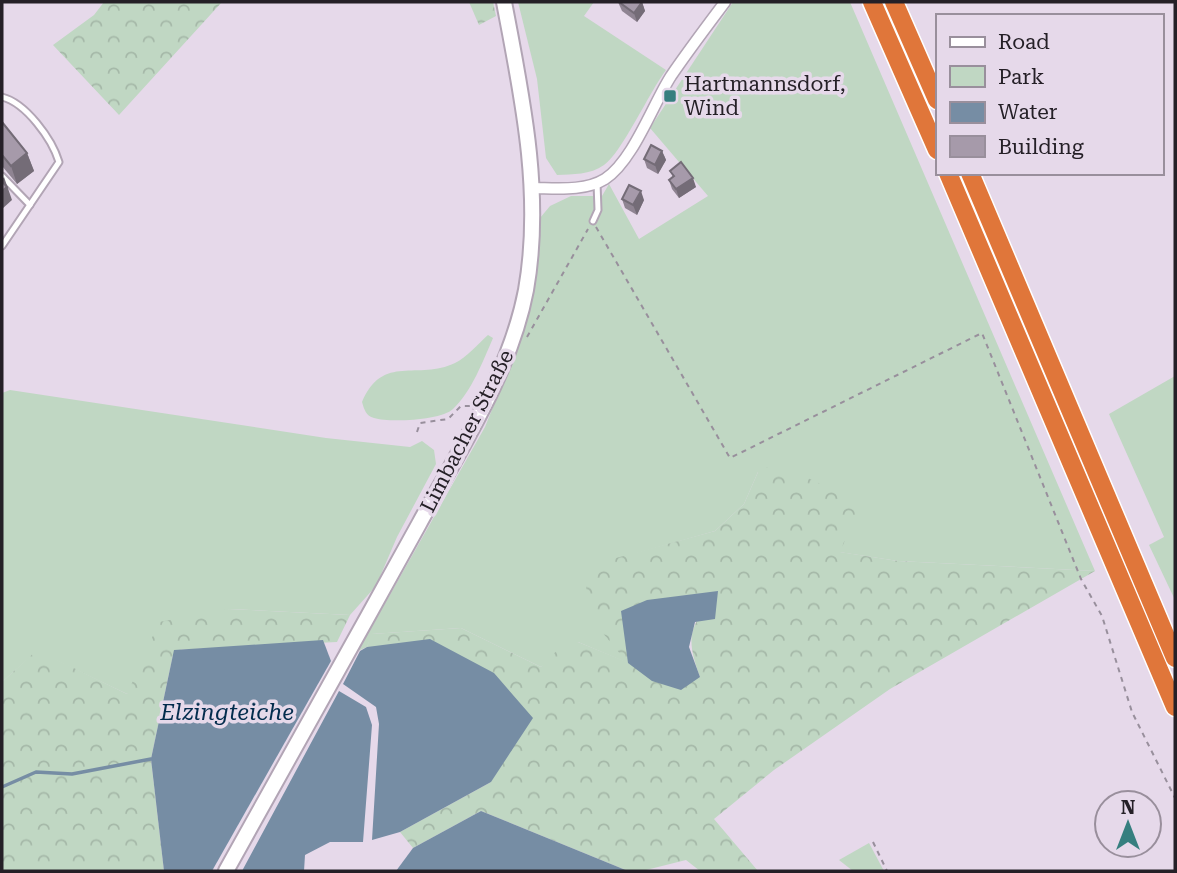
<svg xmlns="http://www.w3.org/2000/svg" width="1177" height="873" viewBox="0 0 1177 873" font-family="'Roboto Serif',serif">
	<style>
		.green { fill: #c0d7c3 }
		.forest { fill: url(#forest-crowns); fill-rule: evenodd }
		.water { fill: #768da4 }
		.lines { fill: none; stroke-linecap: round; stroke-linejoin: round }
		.stream { stroke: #768da4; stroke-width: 3.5 }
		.lane-casing { stroke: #b2a5b5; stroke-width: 9 }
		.street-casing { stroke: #b2a5b5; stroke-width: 13 }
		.secondary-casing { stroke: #b2a5b5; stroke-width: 18 }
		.highway-casing { stroke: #fff; stroke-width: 21 }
		.path { stroke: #988f9c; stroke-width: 2; stroke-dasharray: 5 5; stroke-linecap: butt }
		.lane { stroke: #fff; stroke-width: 5 }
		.street { stroke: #fff; stroke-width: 10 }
		.secondary { stroke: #fff; stroke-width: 14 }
		.highway { stroke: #e0763a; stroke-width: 18 }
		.wall { fill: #8f8492 }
		.shaded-wall { fill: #746c77 }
		.building { fill: #a69aaa; stroke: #746c77; stroke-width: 2 }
		.poi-dot { fill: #367f7f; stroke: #e6d9ea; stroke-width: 2.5 }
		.labels { text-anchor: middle; stroke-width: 7; stroke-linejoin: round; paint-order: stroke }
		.poi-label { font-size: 21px; fill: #252027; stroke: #e6d9ea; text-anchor: start }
		.street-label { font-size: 21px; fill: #252027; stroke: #e6d9ea }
		.water-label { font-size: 23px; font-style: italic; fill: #032c4d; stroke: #e6d9ea }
	</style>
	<defs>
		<pattern id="forest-crowns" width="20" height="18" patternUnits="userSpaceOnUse" patternTransform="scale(1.75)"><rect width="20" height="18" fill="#c0d7c3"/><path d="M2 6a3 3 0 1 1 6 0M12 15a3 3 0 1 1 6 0" fill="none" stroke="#a5b8a8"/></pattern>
	</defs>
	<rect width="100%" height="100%" fill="#e6d9ea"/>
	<g class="green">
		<path d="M518 2H594L584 16 666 70C650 91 621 154 604 165 590 175 573 174 557 175L546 158 537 79Z"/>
		<polygon points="733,2 850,2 1095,571 898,561 839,552 758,472 744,504 715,531 584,568 628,663 578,642 541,667 461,628 372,634 367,647 358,651 485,427 517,347 533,298 540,218 550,206 571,196 602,196 609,184 639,239 708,196 650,128"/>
		<path d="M488 335 493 338C483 361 472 391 453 409 442 420 390 423 374 418 366 416 364 409 362 402 383 353 418 381 455 363 466 358 478 344 488 335Z"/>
		<polygon points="1175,376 1175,600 1149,545 1164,537 1109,414"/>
		<polygon points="10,390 326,438 410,447 422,441 434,450 436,464 397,537 376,586 350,615 229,609 127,694 37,651 2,682 2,393"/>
		<polygon points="869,843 884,871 853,871 839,860"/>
	</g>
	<g class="forest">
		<polygon points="104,2 222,2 119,115 53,45 94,15"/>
		<polygon points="469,2 493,2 496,16 479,25"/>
		<path d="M776 463 861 503 840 552 898 561 1095 571 890 689 774 770 714 819 758 871H700L686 860 642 871H628L481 811 413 848 400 832 491 782 367 647 371 634 461 628 541 667 564 643 578 642 627 662 591 619 583 567 715 531 744 504 758 472ZM717 591C691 628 684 633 700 677L628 663Z"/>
		<polygon points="229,609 350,615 337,642 174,650 151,759 164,871 2,871 2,682 37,650 127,694 159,622"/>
	</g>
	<g class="water">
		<polygon points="718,591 715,619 695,622 689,647 700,677 681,690 652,681 628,663 621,611 647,600"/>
		<polygon points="430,639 494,673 533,718 491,782 400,832 372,840 379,724 376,707 343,684 360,651 367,647"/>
		<polygon points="323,640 331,661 212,871 164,871 151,759 174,650"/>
		<polygon points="339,691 366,707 372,725 363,842 330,842 305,855 304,871 242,871"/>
		<polygon points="481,811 628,871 396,871 413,848"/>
	</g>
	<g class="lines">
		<polyline class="stream" points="2,787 36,772 72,774 151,759"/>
		<g class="lane-casing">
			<g id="lane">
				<path d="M2 97C26 103 52 139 59 162L2 246"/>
				<polyline points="2,176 30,205"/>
				<polyline points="593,221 598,210 597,183"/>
			</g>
		</g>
		<g class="street-casing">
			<path id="street" d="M531 188C554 188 584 192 605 179 633 161 653 104 671 76 688 51 707 26 725 2"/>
		</g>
		<g class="secondary-casing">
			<path id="secondary" d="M226 871C290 756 355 640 419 524 459 450 510 374 526 290 543 194 522 96 504 2"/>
		</g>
		<g class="highway-casing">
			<g id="highway">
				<polyline points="872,2 937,150"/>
				<polyline points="894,2 937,100"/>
				<polyline points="948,173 1175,707"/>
				<polyline points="970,173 1175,658"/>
			</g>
		</g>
		<g class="path">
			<polyline points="596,227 730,458 982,333 1081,579 1102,616 1132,712 1175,798"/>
			<polyline points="527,337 588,229"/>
			<polyline points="417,432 420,423 448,419 461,406 470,406"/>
			<polyline points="873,842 887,871"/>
		</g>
		<use href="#lane" class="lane"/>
		<use href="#street" class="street"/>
		<use href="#secondary" class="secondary"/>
		<use href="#highway" class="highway"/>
	</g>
	<g class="wall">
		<polygon points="618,2 642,2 645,11 637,22 622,11"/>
		<polygon points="2,122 27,153 34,171 17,184 2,166"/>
		<polygon points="662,151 666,160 658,174 647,168 644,159"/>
		<polygon points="670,171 696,187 679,198 672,189 669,180 673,177"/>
		<polygon points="622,199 644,200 637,215 625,208"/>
	</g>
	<g class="shaded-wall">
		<polygon points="642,2 645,11 637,22 634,13"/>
		<polygon points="662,151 666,160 658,174 655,165"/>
		<polygon points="27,153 34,171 17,184 11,166"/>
		<polygon points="4,177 12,200 2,209 2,180"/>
		<polygon points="693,178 696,187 679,198 676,189"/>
		<polygon points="641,191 644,200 637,215 633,205"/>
	</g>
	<g class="building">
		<polygon points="619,2 642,2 634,13"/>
		<polygon points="2,122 27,153 11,166 2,155"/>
		<polygon points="651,145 662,151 655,165 644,159"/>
		<polygon points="681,162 693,178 676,189 669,180 674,176 670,171"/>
		<polygon points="2,181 7,187 2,191"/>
		<polygon points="629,185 641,191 633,205 622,199"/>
	</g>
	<rect class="poi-dot" x="663" y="89" width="14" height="14" rx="3.5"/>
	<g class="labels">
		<g class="poi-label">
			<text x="684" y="91">Hartmannsdorf,<tspan x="684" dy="24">Wind</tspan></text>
		</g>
		<g class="street-label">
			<text transform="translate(467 431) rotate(-63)" y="7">Limbacher Straße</text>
		</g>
		<g class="water-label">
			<text x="227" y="720">Elzingteiche</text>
		</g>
	</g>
	<rect width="1177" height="873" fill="none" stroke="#252027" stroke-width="7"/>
	<rect x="936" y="14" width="228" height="161" fill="#e6d9ea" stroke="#998f9c" stroke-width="2"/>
	<rect x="950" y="37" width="35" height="10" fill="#ffffff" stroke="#998f9c" stroke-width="2"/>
	<text x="998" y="49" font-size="21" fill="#252027">Road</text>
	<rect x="950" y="66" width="35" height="21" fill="#c0d7c3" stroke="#998f9c" stroke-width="2"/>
	<text x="998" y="84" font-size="21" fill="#252027">Park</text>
	<rect x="950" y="102" width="35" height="21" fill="#768da4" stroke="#998f9c" stroke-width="2"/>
	<text x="998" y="119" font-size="21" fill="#252027">Water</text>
	<rect x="950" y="136" width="35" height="21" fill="#a69aaa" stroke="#998f9c" stroke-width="2"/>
	<text x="998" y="154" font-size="21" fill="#252027">Building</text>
	<g transform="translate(1128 824)"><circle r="33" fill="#e6d9ea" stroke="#998f9c" stroke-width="2"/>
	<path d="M0-5L12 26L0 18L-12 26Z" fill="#367f7f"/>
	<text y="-10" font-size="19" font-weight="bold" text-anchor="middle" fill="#252027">N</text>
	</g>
</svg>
